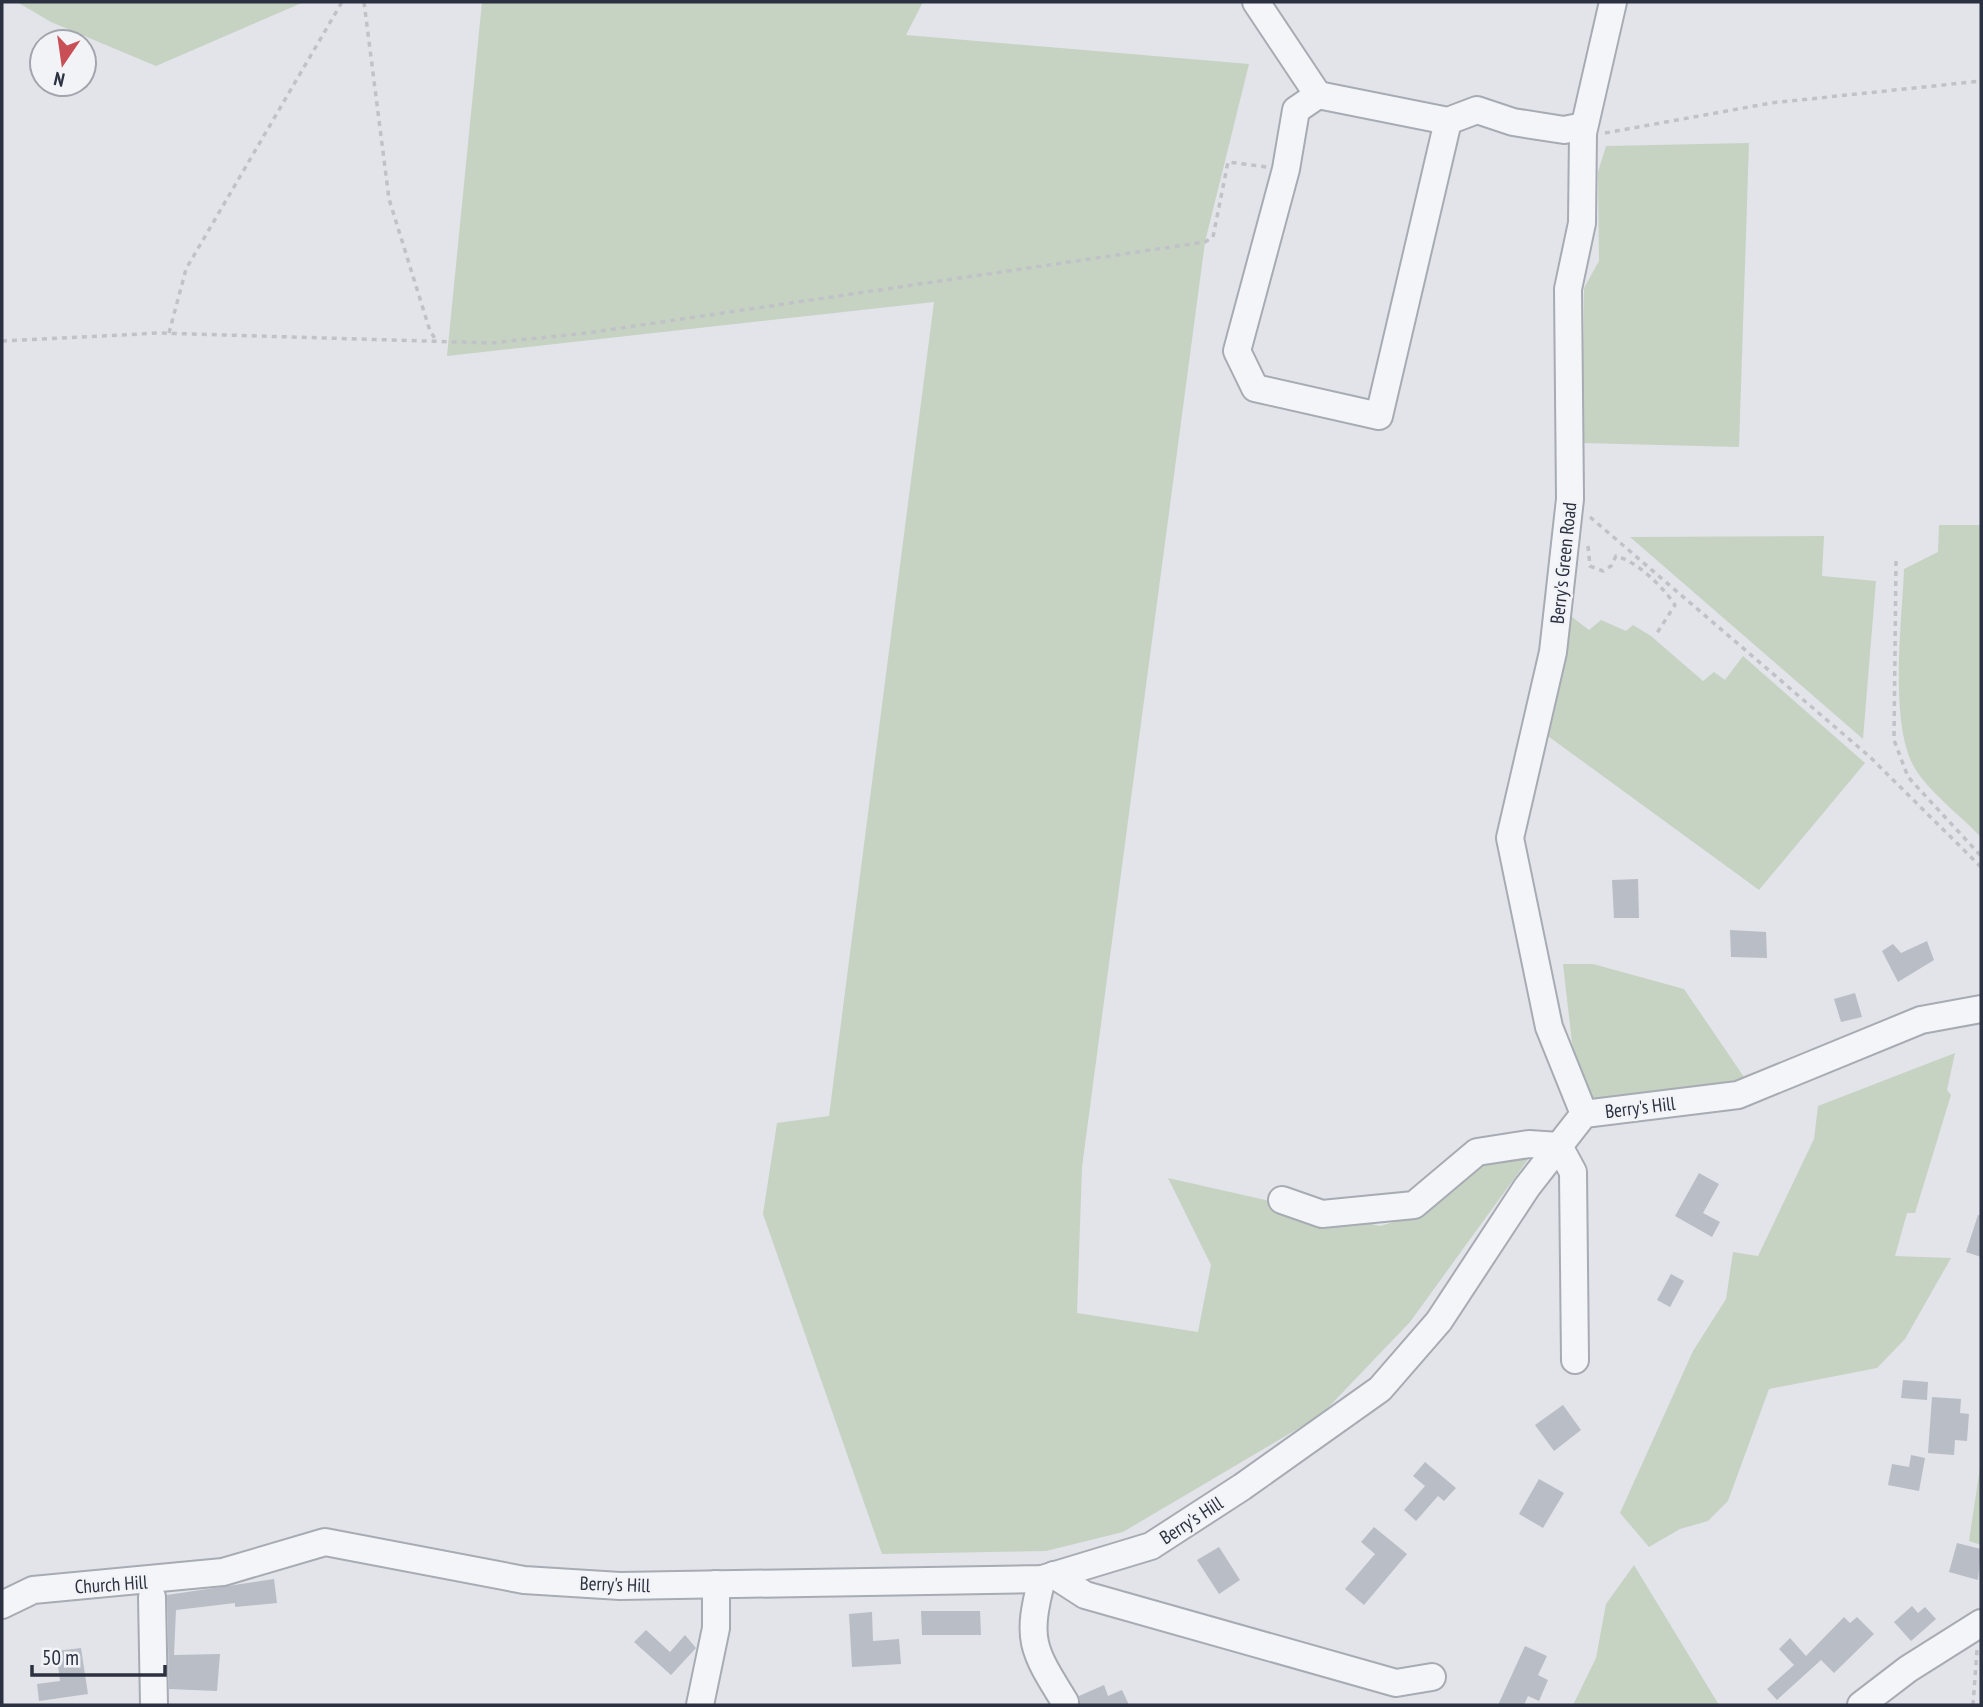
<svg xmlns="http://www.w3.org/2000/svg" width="1983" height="1707" viewBox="0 0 1983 1707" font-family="'PT Sans Narrow',sans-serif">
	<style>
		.green { fill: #c6d3c3 }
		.building { fill: #b9bdc6 }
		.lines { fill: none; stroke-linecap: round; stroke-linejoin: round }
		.minor-casing { stroke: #a7abb3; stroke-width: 30 }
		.path { stroke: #c0c2c8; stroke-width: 3.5; stroke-dasharray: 5 5; stroke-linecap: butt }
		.minor { stroke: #f4f5f8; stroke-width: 26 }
		.labels { text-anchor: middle; stroke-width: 5; stroke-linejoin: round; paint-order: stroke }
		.street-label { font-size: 19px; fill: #2b3140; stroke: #f1f3f7 }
	</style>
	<rect width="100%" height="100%" fill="#e2e4e9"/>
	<g class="green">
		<polygon points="17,2 304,2 156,66 51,22"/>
		<polygon points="482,2 923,2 906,35 1249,64 1205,242 1082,1167 1077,1313 1198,1332 1211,1265 1168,1178 1380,1226 1428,1212 1483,1165 1529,1158 1410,1322 1321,1415 1123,1532 1046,1551 882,1554 763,1214 777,1123 829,1116 934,302 447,356"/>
		<polygon points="1749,143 1739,447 1582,443 1584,288 1599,261 1598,172 1606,146"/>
		<path d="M1939 525H1981V837C1962 817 1927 790 1914 767 1889 722 1902 621 1904 569L1938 552Z"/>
		<polygon points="1824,536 1822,576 1876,581 1863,739 1630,537"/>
		<polygon points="1563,610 1589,630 1601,620 1626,631 1633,625 1651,636 1703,681 1714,672 1725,680 1743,656 1865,763 1759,890 1541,731"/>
		<polygon points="1563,964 1593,964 1684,989 1746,1080 1715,1093 1591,1108 1572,1043"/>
		<polygon points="1955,1053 1947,1090 1951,1095 1915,1213 1907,1213 1895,1256 1951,1258 1905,1339 1877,1368 1769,1389 1728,1501 1708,1521 1680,1529 1649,1547 1620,1513 1693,1351 1726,1299 1733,1252 1758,1256 1814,1139 1818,1106"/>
		<polygon points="1981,1461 1981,1545 1969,1541"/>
		<polygon points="1634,1565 1719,1705 1573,1705 1596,1658 1606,1604"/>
	</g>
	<g class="building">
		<polygon points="1638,879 1639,918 1614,918 1612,880"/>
		<polygon points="1730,930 1766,932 1767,958 1731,957"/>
		<polygon points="1927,941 1934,960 1898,982 1882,951 1893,944 1901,953"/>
		<polygon points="1855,993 1862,1017 1841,1022 1834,999"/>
		<polygon points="1699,1173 1719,1184 1703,1213 1720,1222 1712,1237 1675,1216"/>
		<polygon points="1978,1215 1981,1215 1981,1257 1966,1252"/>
		<polygon points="1671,1274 1684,1281 1670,1307 1657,1300"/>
		<polygon points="1903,1380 1928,1382 1927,1400 1901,1398"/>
		<polygon points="1932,1397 1961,1399 1960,1413 1969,1414 1967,1441 1955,1440 1954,1455 1928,1453"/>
		<polygon points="1563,1405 1581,1430 1554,1451 1535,1425"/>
		<polygon points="1911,1455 1925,1458 1919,1491 1888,1485 1892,1464 1909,1467"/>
		<polygon points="1425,1462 1456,1488 1444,1501 1438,1496 1416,1521 1404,1510 1425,1486 1413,1476"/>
		<polygon points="1539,1479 1564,1493 1543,1528 1519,1514"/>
		<polygon points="1374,1527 1407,1554 1364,1605 1345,1589 1375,1554 1361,1542"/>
		<polygon points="1957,1543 1981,1549 1978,1580 1949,1572"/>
		<polygon points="1219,1547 1240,1580 1219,1594 1197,1560"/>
		<polygon points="274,1579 277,1603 235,1607 235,1603 176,1610 174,1655 220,1654 217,1691 169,1689 167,1595"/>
		<polygon points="1912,1606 1918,1613 1925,1607 1936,1619 1911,1641 1894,1622"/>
		<polygon points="921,1611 980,1611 981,1635 922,1635"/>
		<polygon points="872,1612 873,1641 899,1639 901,1664 852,1667 849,1614"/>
		<polygon points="1844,1617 1850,1623 1857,1617 1874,1634 1834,1673 1821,1660 1777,1700 1767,1689 1794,1665 1779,1649 1790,1638 1806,1656"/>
		<polygon points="646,1630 670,1652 685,1635 696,1648 671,1675 634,1642"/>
		<polygon points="1525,1646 1547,1656 1538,1675 1548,1680 1539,1701 1528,1696 1524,1705 1498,1705"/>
		<polygon points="81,1648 88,1694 39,1701 37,1684 60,1681 56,1651"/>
		<polygon points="1104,1685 1108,1696 1122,1690 1129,1705 1080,1705 1079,1696"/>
	</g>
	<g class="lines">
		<g class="minor-casing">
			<g id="minor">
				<polyline points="1256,2 1318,95"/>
				<polyline points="1448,121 1379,416 1255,388 1237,351 1286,169 1296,110 1318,95 1448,121 1477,110 1513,122 1564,130 1584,126"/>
				<polyline points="1584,1114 1549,1027 1510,838 1553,652 1570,499 1568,289 1582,223 1583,133 1613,2"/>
				<polyline points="1282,1200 1322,1214 1414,1205 1477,1152 1529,1144 1559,1146 1573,1172 1575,1360"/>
				<polyline points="1054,1575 1085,1595 1396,1683 1432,1677"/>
				<path d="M1042 1579C1026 1640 1032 1649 1065 1702"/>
				<polyline points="152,1597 154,1705"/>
				<polyline points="2,1605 33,1590 223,1572 325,1542 524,1580 620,1586 1042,1579 1151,1546 1242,1487 1380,1389 1439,1321 1527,1187 1584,1114 1738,1095 1921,1020 1981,1009"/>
				<polyline points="700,1705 716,1628 716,1584"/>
				<polyline points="1861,1705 1908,1669 1981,1623"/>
			</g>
		</g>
		<g class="path">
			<polyline points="364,2 389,199 430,331 436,340"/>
			<polyline points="1605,133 1771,103 1981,81"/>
			<polyline points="169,333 186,269 342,2"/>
			<polyline points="2,341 159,333 491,343 587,333 1205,242 1213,237 1228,162 1267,167"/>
			<polyline points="1590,517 1870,757 1981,867"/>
			<path d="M1588 546 1590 566 1603 571 1611 566 1616 556C1638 562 1663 587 1675 605L1657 633"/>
			<polyline points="1896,561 1894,740 1908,777 1981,856"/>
			<polyline points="1973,1705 1977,1650"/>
		</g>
		<use href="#minor" class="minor"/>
	</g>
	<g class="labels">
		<g class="street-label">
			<text transform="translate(1563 563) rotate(-84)" y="7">Berry's Green Road</text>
			<text transform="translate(1640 1107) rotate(-7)" y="7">Berry's Hill</text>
			<text transform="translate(1191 1520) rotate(-33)" y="7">Berry's Hill</text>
			<text transform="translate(111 1584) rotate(-4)" y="7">Church Hill</text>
			<text transform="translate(615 1584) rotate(2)" y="7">Berry's Hill</text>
		</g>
	</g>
	<rect width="1983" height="1707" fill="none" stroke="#2b3140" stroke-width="7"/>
	<g transform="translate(63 63) rotate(193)"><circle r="33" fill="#f1f3f7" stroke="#a2a5ae" stroke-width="2"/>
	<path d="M0-5L12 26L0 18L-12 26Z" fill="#c74f55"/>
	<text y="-10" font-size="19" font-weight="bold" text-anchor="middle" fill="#2b3140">N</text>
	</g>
	<path d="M32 1665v10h133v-10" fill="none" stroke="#2b3140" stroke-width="3.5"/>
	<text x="42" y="1665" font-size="21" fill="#2b3140" stroke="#f1f3f7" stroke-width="5" paint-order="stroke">50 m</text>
</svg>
